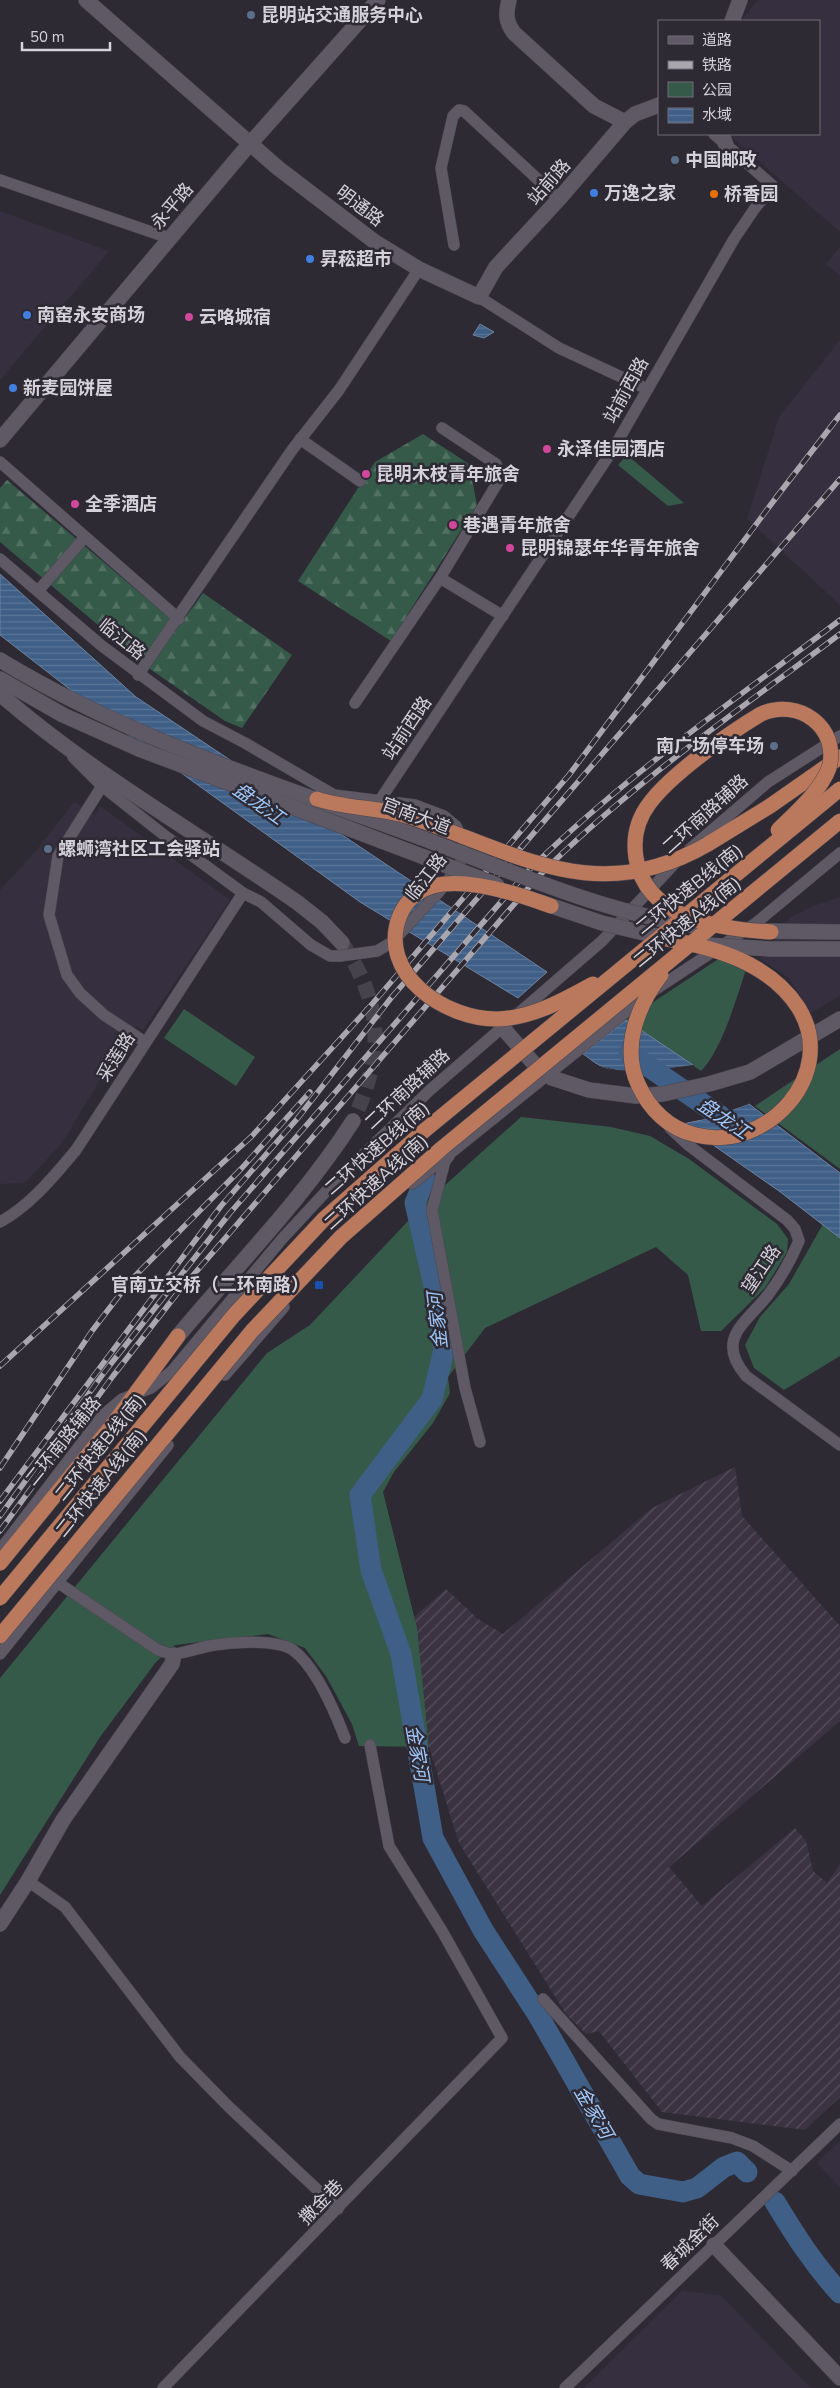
<svg xmlns="http://www.w3.org/2000/svg" width="840" height="2388" viewBox="0 0 840 2388" font-family="'Nunito Sans','Noto Sans SC',sans-serif">
	<style>
		.built { fill: #362f3f }
		.industrial { fill: url(#industrial-furrows) }
		.forest { fill: url(#forest-firs) }
		.park { fill: #365a49 }
		.water { fill: url(#water-rules); stroke: #6c819f }
		.pier { fill: #2e2a34 }
		.lines { fill: none; stroke-linecap: round; stroke-linejoin: round }
		.river { stroke: #3f5f87; stroke-width: 21 }
		.secondary-tunnel { stroke: #47434d; stroke-width: 15; stroke-dasharray: 15 8; stroke-linecap: butt }
		.street-casing { stroke: #4b4750; stroke-width: 12 }
		.secondary-casing { stroke: #4b4750; stroke-width: 16 }
		.highway-casing { stroke: #4b4750; stroke-width: 16 }
		.street { stroke: #5e5964; stroke-width: 11 }
		.secondary { stroke: #5e5964; stroke-width: 15 }
		.highway { stroke: #ba785c; stroke-width: 15 }
		.rail-casing { stroke: #a9a6ae; stroke-width: 5.5 }
		.rail { stroke: #2e2a34; stroke-width: 4; stroke-dasharray: 11; stroke-linecap: butt }
		.street-bridge-casing { stroke: #4b4750; stroke-width: 12; stroke-linecap: butt }
		.secondary-bridge-casing { stroke: #4b4750; stroke-width: 16; stroke-linecap: butt }
		.highway-bridge-casing { stroke: #4b4750; stroke-width: 16; stroke-linecap: butt }
		.street-bridge { stroke: #5e5964; stroke-width: 11 }
		.secondary-bridge { stroke: #5e5964; stroke-width: 15 }
		.highway-bridge { stroke: #ba785c; stroke-width: 15 }
		.service-dot { fill: #5c6f8a; stroke: #2e2a34; stroke-width: 2 }
		.shop-dot { fill: #3f7fe0; stroke: #2e2a34; stroke-width: 2 }
		.food-dot { fill: #e8710a; stroke: #2e2a34; stroke-width: 2 }
		.hotel-dot { fill: #d1479c; stroke: #2e2a34; stroke-width: 2 }
		.transit-dot { fill: #1a4fb4; stroke: #2e2a34; stroke-width: 2 }
		.labels { text-anchor: middle; stroke-width: 5; stroke-linejoin: round; paint-order: stroke }
		.poi-label { font-size: 18px; font-weight: bold; fill: #d4d1d8; stroke: #2e2a34; text-anchor: start }
		.street-label { font-size: 18px; fill: #d4d1d8; stroke: #2e2a34 }
		.water-label { font-size: 19px; font-style: italic; fill: #9fc7f9; stroke: #2e2a34 }
	</style>
	<defs>
		<pattern id="industrial-furrows" width="10" height="10" patternUnits="userSpaceOnUse" patternTransform="scale(1.25)"><rect width="10" height="10" fill="#3b3342"/><path d="M-1 1l2-2M0 10L10 0M9 11l2-2" fill="none" stroke="#56505d"/></pattern>
		<pattern id="forest-firs" width="22" height="20" patternUnits="userSpaceOnUse" patternTransform="scale(1.25)"><rect width="22" height="20" fill="#365a49"/><path d="M5 1l3.5 6h-7zM16 11l3.5 6h-7z" fill="#527162"/></pattern>
		<pattern id="water-rules" width="6" height="5" patternUnits="userSpaceOnUse" patternTransform="scale(1.25)"><rect width="6" height="5" fill="#3f5f87"/><path d="M0 2.5h6" fill="none" stroke="#5a7597"/></pattern>
	</defs>
	<rect width="100%" height="100%" fill="#2e2a34"/>
	<g class="built">
		<polygon points="758,0 840,0 840,232 728,134 819,134 819,21 741,21"/>
		<polygon points="0,211 109,251 0,380"/>
		<polygon points="840,247 840,276 826,264"/>
		<polygon points="840,340 840,605 747,519 779,417"/>
		<polygon points="74,802 95,815 100,806 230,900 143,1030 136,1026 121,1045 62,1143 25,1183 0,1184 0,890 36,851"/>
		<polygon points="840,897 840,996 811,1013 789,978 760,959 791,917 813,906"/>
		<polygon points="840,2141 840,2187 817,2163"/>
		<polygon points="682,2291 720,2295 811,2388 584,2388"/>
	</g>
	<polygon class="industrial" points="735,1467 742,1516 840,1626 840,1721 669,1867 702,1906 795,1828 806,1841 813,1871 827,1883 840,1864 840,2097 805,2130 662,2112 599,2031 586,2034 566,2014 459,1843 429,1747 414,1617 446,1589 478,1619 503,1634 652,1508"/>
	<g class="forest">
		<polygon points="423,434 469,464 477,505 391,641 298,581 375,462"/>
		<polygon points="7,480 179,626 203,593 292,655 242,728 225,721 150,669 0,542 0,488"/>
	</g>
	<g class="park">
		<polygon points="627,455 684,503 668,506 618,465"/>
		<path d="M745 945 751 954C740 986 724 1048 701 1071L626 1020 717 960Z"/>
		<polygon points="184,1009 255,1057 236,1086 164,1038"/>
		<polygon points="840,1049 840,1169 755,1106"/>
		<polygon points="521,1117 611,1127 650,1136 689,1159 777,1224 788,1239 787,1252 765,1288 721,1331 701,1331 688,1275 656,1247 485,1328 448,1377 450,1393 433,1423 394,1472 383,1492 417,1628 429,1747 359,1746 352,1724 326,1676 305,1648 268,1634 175,1645 156,1662 100,1737 0,1895 0,1678 267,1353 310,1325 424,1204"/>
		<polygon points="840,1194 840,1356 784,1390 754,1368 745,1345 760,1317 789,1284"/>
	</g>
	<g class="water">
		<polygon points="480,324 494,332 484,338 473,335"/>
		<polygon points="0,574 136,697 547,972 518,998 360,902 130,736 0,635"/>
		<path d="M626 1020 693 1065C668 1069 622 1077 599 1065 593 1062 588 1057 583 1054Z"/>
		<polygon points="749,1104 840,1173 840,1238 779,1191 683,1124 706,1119"/>
	</g>
	<g class="pier">
		<polygon points="693,1065 695,1067 694,1068 645,1073 617,1072 600,1066 617,1070 645,1071"/>
		<polygon points="747,1102 749,1104 706,1119 681,1122 705,1117"/>
	</g>
	<g class="lines">
		<g class="river">
			<polyline points="629,1053 742,1131"/>
			<polyline points="425,1179 415,1203 437,1299 444,1350 432,1399 360,1495 371,1570 401,1654 433,1838 483,1930 538,2015 630,2176 639,2184 683,2192 697,2188 724,2167 737,2162 747,2172"/>
			<path d="M775 2202C795 2235 814 2265 840 2293"/>
		</g>
		<path class="secondary-tunnel" d="M342 943C384 1006 384 1053 353 1121"/>
		<g class="street-casing">
			<g id="street">
				<polyline points="0,180 169,238"/>
				<polyline points="454,245 441,168 453,116 459,110 464,111 559,199"/>
				<polyline points="479,297 559,348 647,389"/>
				<polyline points="300,439 360,481"/>
				<polyline points="0,462 179,619"/>
				<polyline points="0,559 102,646 203,721 245,743 334,795 415,805 444,816 456,826 465,844 460,864 439,892 394,940"/>
				<polyline points="440,578 503,616"/>
				<polyline points="38,591 85,537"/>
				<polyline points="138,675 292,450 339,390 419,269"/>
				<polyline points="355,703 440,578 501,477 496,464 442,428"/>
				<polyline points="73,757 102,786 164,835 243,893 261,902 311,945 330,956 340,956"/>
				<polyline points="102,786 58,856 49,915 67,975 80,993 104,1015 145,1042"/>
				<polyline points="380,800 612,451 734,239 755,208 773,186 714,134"/>
				<polyline points="690,849 768,782 840,736"/>
				<path d="M670 1128 687 1144 787 1220 795 1229 799 1241C791 1260 780 1279 768 1295 745 1324 715 1339 746 1376L840 1445"/>
				<polyline points="449,1156 445,1161 432,1210 465,1388 480,1442"/>
				<polyline points="412,1184 647,995 756,923 840,853"/>
				<path d="M0 1222C31 1205 54 1176 76 1150L243 893"/>
				<polyline points="225,1375 284,1307"/>
				<polyline points="0,1550 103,1415 122,1399 151,1388 172,1371 282,1239 332,1185 430,1090 602,941 678,860"/>
				<path d="M57 1582 158 1650C163 1651 168 1654 173 1654 177 1655 206 1646 214 1645 233 1642 277 1639 293 1650 316 1667 335 1712 345 1738"/>
				<polyline points="0,1654 168,1445"/>
				<polyline points="28,1881 65,1907 180,2057 229,2107 338,2209"/>
				<polyline points="543,1999 651,2119 658,2124 732,2138 753,2146 792,2171"/>
				<polyline points="163,2388 502,2038 442,1931 389,1846 370,1745"/>
				<polyline points="565,2388 840,2124"/>
			</g>
		</g>
		<g class="secondary-casing">
			<g id="secondary">
				<polyline points="86,0 278,168 375,242 419,269 479,297 496,267 559,199 625,122 635,114 659,105"/>
				<path d="M509 0C506 13 505 21 514 33L594 106 625 122"/>
				<polyline points="732,21 740,0"/>
				<polyline points="722,134 726,145"/>
				<polyline points="0,440 241,154 378,0"/>
				<path d="M0 660C133 741 285 787 430 841"/>
				<polyline points="0,679 63,715 139,749 424,857"/>
				<path d="M0 694C92 774 199 834 298 903L322 922 342 943"/>
				<polyline points="502,1027 536,1066 552,1078 589,1090 636,1096 663,1094 709,1084 750,1072 840,1019"/>
				<path d="M178 1336C237 1265 303 1199 353 1121"/>
				<polyline points="0,1924 28,1881 63,1820 172,1664 174,1655"/>
				<polyline points="714,2245 840,2378"/>
			</g>
		</g>
		<g class="highway-casing">
			<g id="highway">
				<polyline points="708,844 770,806 840,757"/>
				<polyline points="0,1563 113,1424 178,1336"/>
			</g>
		</g>
		<use href="#street" class="street"/>
		<use href="#secondary" class="secondary"/>
		<use href="#highway" class="highway"/>
		<g class="rail-casing">
			<g id="rail">
				<polyline points="0,1366 252,1136 373,1003 569,775 778,495 840,415"/>
				<polyline points="0,1468 92,1331 131,1280 241,1169 310,1092"/>
				<polyline points="0,1501 221,1206 297,1119 391,998 840,479"/>
				<path d="M0 1516 106 1370 230 1213 527 872C622 778 733 701 840 620"/>
				<path d="M0 1531 113 1376 176 1295 536 879C628 786 736 712 840 634"/>
			</g>
		</g>
		<use href="#rail" class="rail"/>
		<g class="street-bridge-casing">
			<polyline id="street-bridge" points="340,956 377,951 389,944"/>
		</g>
		<g class="secondary-bridge-casing">
			<g id="secondary-bridge">
				<path d="M430 841C522 876 611 915 709 928"/>
				<polyline points="424,857 497,885"/>
				<polyline points="540,902 602,923 669,939"/>
				<polyline points="759,931 840,932"/>
				<polyline points="706,945 771,949 840,949"/>
			</g>
		</g>
		<g class="highway-bridge-casing">
			<g id="highway-bridge">
				<path d="M317 799C347 809 380 807 410 817 518 853 596 909 708 844"/>
				<path d="M551 906C519 894 466 877 433 886 418 890 406 901 400 915 376 974 446 1020 498 1019 532 1018 564 1000 593 984"/>
				<path d="M771 932C721 929 646 920 636 858 633 839 637 820 649 804 670 775 729 733 761 714 799 697 840 728 829 768 820 792 795 813 778 830"/>
				<path d="M661 975C638 1005 621 1047 638 1084 649 1109 669 1129 696 1135 767 1153 840 1073 798 1007 769 963 716 948 667 939"/>
				<polyline points="0,1598 234,1315 324,1219 425,1130 840,789"/>
				<polyline points="0,1636 252,1331 341,1237 441,1149 840,821"/>
			</g>
		</g>
		<use href="#street-bridge" class="street-bridge"/>
		<use href="#secondary-bridge" class="secondary-bridge"/>
		<use href="#highway-bridge" class="highway-bridge"/>
	</g>
	<g class="service-dot">
		<circle cx="251" cy="15" r="5"/>
		<circle cx="675" cy="160" r="5"/>
		<circle cx="774" cy="746" r="5"/>
		<circle cx="48" cy="849" r="5"/>
	</g>
	<g class="shop-dot">
		<circle cx="594" cy="193" r="5"/>
		<circle cx="310" cy="259" r="5"/>
		<circle cx="27" cy="315" r="5"/>
		<circle cx="13" cy="388" r="5"/>
	</g>
	<circle class="food-dot" cx="714" cy="194" r="5"/>
	<g class="hotel-dot">
		<circle cx="189" cy="317" r="5"/>
		<circle cx="547" cy="449" r="5"/>
		<circle cx="366" cy="474" r="5"/>
		<circle cx="75" cy="504" r="5"/>
		<circle cx="453" cy="525" r="5"/>
		<circle cx="510" cy="548" r="5"/>
	</g>
	<rect class="transit-dot" x="314" y="1280" width="10" height="10" rx="2.5"/>
	<g class="labels">
		<g class="poi-label">
			<text x="261" y="21">昆明站交通服务中心</text>
			<text x="685" y="166">中国邮政</text>
			<text x="604" y="199">万逸之家</text>
			<text x="724" y="200">桥香园</text>
			<text x="320" y="265">昇菘超市</text>
			<text x="37" y="321">南窑永安商场</text>
			<text x="199" y="323">云咯城宿</text>
			<text x="23" y="394">新麦园饼屋</text>
			<text x="557" y="455">永泽佳园酒店</text>
			<text x="376" y="480">昆明木枝青年旅舍</text>
			<text x="85" y="510">全季酒店</text>
			<text x="463" y="531">巷遇青年旅舍</text>
			<text x="520" y="554">昆明锦瑟年华青年旅舍</text>
			<text x="764" y="752" text-anchor="end">南广场停车场</text>
			<text x="58" y="855">螺蛳湾社区工会驿站</text>
			<text x="309" y="1291" text-anchor="end">官南立交桥（二环南路）</text>
		</g>
		<g class="street-label">
			<text transform="translate(549 182) rotate(-49)" y="6">站前路</text>
			<text transform="translate(172 206) rotate(-50)" y="6">永平路</text>
			<text transform="translate(360 206) rotate(37)" y="6">明通路</text>
			<text transform="translate(626 390) rotate(-61)" y="6">站前西路</text>
			<text transform="translate(122 639) rotate(39)" y="6">临江路</text>
			<text transform="translate(407 728) rotate(-56)" y="6">站前西路</text>
			<text transform="translate(705 814) rotate(-42)" y="6">二环南路辅路</text>
			<text transform="translate(416 816) rotate(21)" y="6">官南大道</text>
			<text transform="translate(426 877) rotate(-52)" y="6">临江路</text>
			<text transform="translate(689 889) rotate(-39)" y="6">二环快速B线(南)</text>
			<text transform="translate(687 922) rotate(-39)" y="6">二环快速A线(南)</text>
			<text transform="translate(116 1057) rotate(-58)" y="6">采莲路</text>
			<text transform="translate(407 1089) rotate(-43)" y="6">二环南路辅路</text>
			<text transform="translate(377 1148) rotate(-41)" y="6">二环快速B线(南)</text>
			<text transform="translate(376 1182) rotate(-42)" y="6">二环快速A线(南)</text>
			<text transform="translate(761 1269) rotate(-56)" y="6">望江路</text>
			<text transform="translate(63 1441) rotate(-51)" y="6">二环南路辅路</text>
			<text transform="translate(100 1447) rotate(-51)" y="6">二环快速B线(南)</text>
			<text transform="translate(101 1483) rotate(-51)" y="6">二环快速A线(南)</text>
			<text transform="translate(321 2202) rotate(-46)" y="6">撒金巷</text>
			<text transform="translate(690 2243) rotate(-44)" y="6">春城金街</text>
		</g>
		<g class="water-label">
			<text transform="translate(259 803) rotate(35)" y="7">盘龙江</text>
			<text transform="translate(724 1118) rotate(34)" y="7">盘龙江</text>
			<text transform="translate(437 1321) rotate(-96)" y="7">金家河</text>
			<text transform="translate(418 1753) rotate(80)" y="7">金家河</text>
			<text transform="translate(594 2112) rotate(60)" y="7">金家河</text>
		</g>
	</g>
	<rect x="658" y="20" width="162" height="115" fill="#2e2a34" stroke="#706d76"/>
	<rect x="668" y="36" width="25" height="8" fill="#5e5964" stroke="#706d76"/>
	<text x="702" y="45" font-size="15" fill="#d4d1d8">道路</text>
	<rect x="668" y="61" width="25" height="8" fill="#a9a6ae" stroke="#706d76"/>
	<text x="702" y="70" font-size="15" fill="#d4d1d8">铁路</text>
	<rect x="668" y="82" width="25" height="15" fill="#365a49" stroke="#706d76"/>
	<text x="702" y="95" font-size="15" fill="#d4d1d8">公园</text>
	<rect x="668" y="108" width="25" height="15" fill="url(#water-rules)" stroke="#706d76"/>
	<text x="702" y="120" font-size="15" fill="#d4d1d8">水域</text>
	<path d="M22 42v8h88v-8" fill="none" stroke="#d4d1d8" stroke-width="2.5"/>
	<text x="30" y="42" font-size="15" fill="#d4d1d8" stroke="#2e2a34" stroke-width="4" paint-order="stroke">50 m</text>
</svg>
